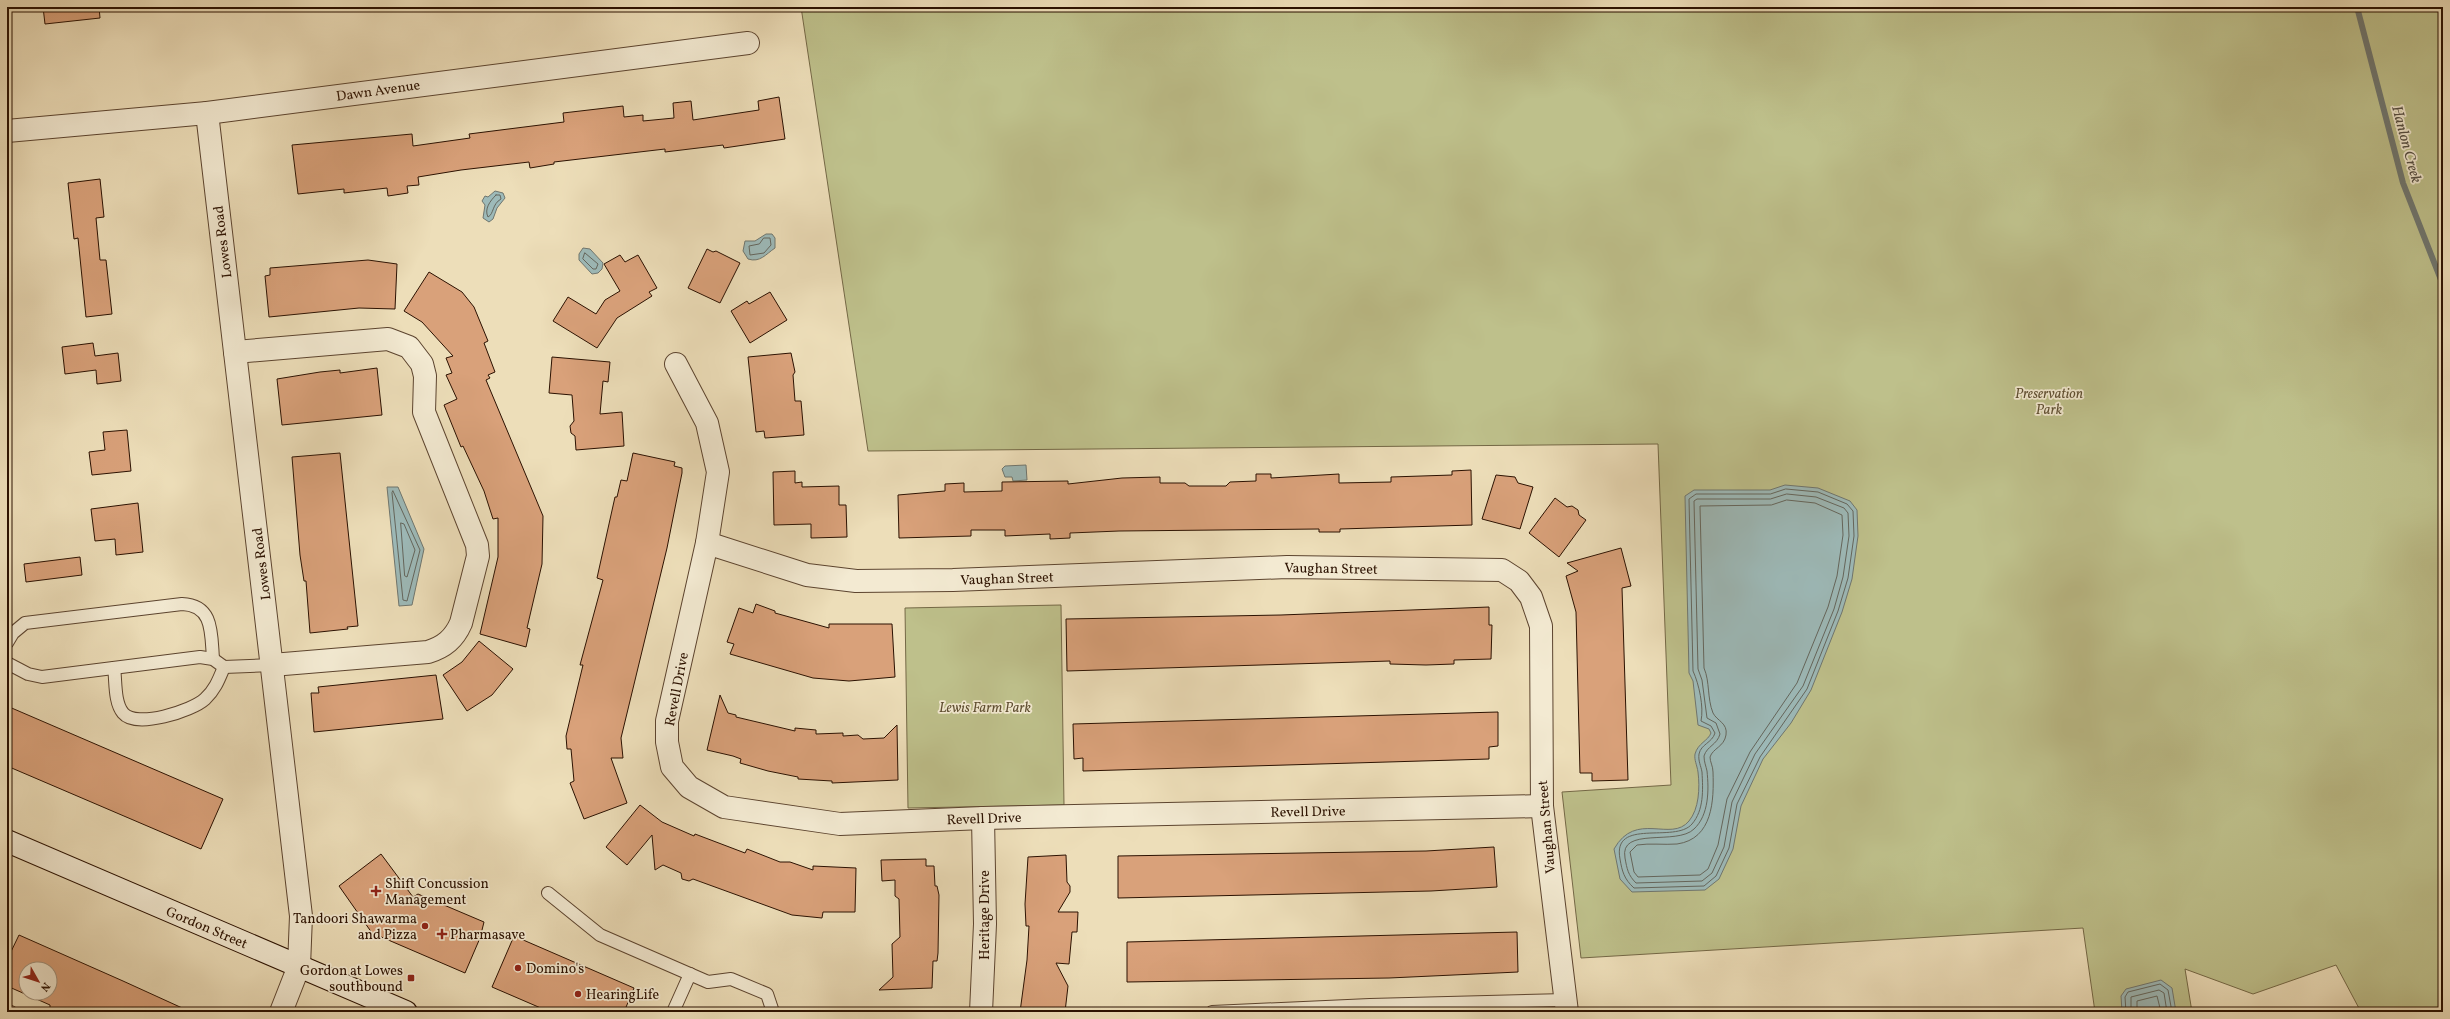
<svg xmlns="http://www.w3.org/2000/svg" width="2450" height="1019" viewBox="0 0 2450 1019" font-family="Vollkorn,serif">
	<style>
		.green { fill: #bec08b; stroke: #746846 }
		.water { fill: #9dbab9; stroke: #6f766f }
		.lines { fill: none; stroke-linecap: round; stroke-linejoin: round }
		.shore { stroke: #64665d; stroke-width: 1 }
		.stream { stroke: #6f766f; stroke-width: 6 }
		.building { fill: #d9a17a; stroke: #2b1101; fill-rule: evenodd }
		.lane-casing { stroke: #5c442f; stroke-width: 14 }
		.street-casing { stroke: #5c442f; stroke-width: 24 }
		.secondary-casing { stroke: #2b1101; stroke-width: 24 }
		.lane { stroke: #f3ead2; stroke-width: 12 }
		.street { stroke: #f3ead2; stroke-width: 22 }
		.secondary { stroke: #f3ead2; stroke-width: 22 }
		.poi-dot { fill: #8f2418; stroke: #f3ead2; stroke-width: 1.5 }
		.labels { text-anchor: middle; stroke-width: 3.5; stroke-linejoin: round; paint-order: stroke }
		.street-label { font-size: 14px; fill: #2b1101; stroke: #f3ead2 }
		.park-label { font-size: 14px; font-style: italic; fill: #5e4e31; stroke: #f3ead2 }
		.poi-label { font-size: 14px; fill: #2b1101; stroke: #f3ead2; text-anchor: start }
		.water-label { font-size: 15px; font-style: italic; fill: #534c41; stroke: #f3ead2 }
	</style>
	<rect width="100%" height="100%" fill="#eddeb9"/>
	<filter id="stains"><feTurbulence type="fractalNoise" baseFrequency=".005" numOctaves="4"/><feColorMatrix values="0 0 0 0 .2 0 0 0 0 .09 0 0 0 0 .02 0 0 0 .5 -.17"/></filter>
	<radialGradient id="worn" r=".72"><stop offset=".6" stop-color="#630" stop-opacity="0"/><stop offset="1" stop-color="#630" stop-opacity=".3"/></radialGradient>
	<g class="green">
		<polygon points="801,7 2443,7 2443,1012 2361,1012 2336,965 2253,994 2185,969 2192,1012 2095,1012 2083,928 1581,958 1562,792 1671,785 1658,444 868,451"/>
		<polygon points="1061,605 1064,805 908,808 905,608"/>
	</g>
	<g class="water">
		<polygon points="495,191 503,193 505,198 497,208 493,219 489,222 483,218 485,205 482,201 485,196 488,197"/>
		<path d="M766 234H772L775 238V248C766 254 760 263 748 259L743 251 745 241H755Z"/>
		<polygon points="583,248 590,249 603,263 602,269 598,273 592,274 579,260 579,254"/>
		<polygon points="1026,465 1027,480 1013,481 1012,477 1005,477 1002,469 1005,466"/>
		<path d="M1785 485 1818 488 1850 501 1857 510 1858 536 1852 579 1842 612 1811 690 1791 723 1763 759 1741 806 1733 849 1719 879 1705 890 1632 892 1620 879 1614 849C1636 810 1671 843 1689 821 1699 809 1700 788 1698 772 1697 765 1694 760 1695 754 1698 743 1708 741 1711 733L1709 729 1698 725 1693 681 1689 673 1685 496 1694 490H1770Z"/>
		<polygon points="387,487 398,487 424,549 412,605 399,606"/>
		<polygon points="2161,980 2172,988 2176,1012 2122,1012 2121,996 2126,989"/>
	</g>
	<g class="lines">
		<g class="shore">
			<path d="M496 195H500L501 199C492 204 494 214 488 217 484 209 490 201 496 195Z"/>
			<polygon points="764,238 770,238 771,245 764,253 750,255 749,246 759,244"/>
			<polygon points="585,253 598,264 596,269 593,269 583,259"/>
			<path d="M1786 489 1818 492 1847 504 1853 511 1854 536 1848 578 1838 611 1807 689 1760 757 1737 804 1729 848 1716 876 1704 886 1634 888C1624 879 1622 871 1620 859 1612 817 1675 844 1692 824 1704 810 1703 790 1702 772 1701 766 1698 761 1699 754 1701 744 1712 743 1715 733L1711 726 1701 721C1704 707 1699 684 1693 671L1689 499 1696 494H1770Z"/>
			<polygon points="393,491 420,550 407,601 403,600 392,493"/>
			<path d="M1787 494 1816 497 1844 508 1848 513 1849 536 1843 577 1834 609 1803 686 1755 754 1732 802 1724 847 1712 873 1702 881 1636 883C1628 875 1627 869 1625 858 1619 826 1677 846 1694 829 1709 815 1709 790 1707 771 1706 766 1704 762 1704 756 1707 746 1717 745 1720 734L1716 723 1707 718 1702 680 1698 669 1694 501 1697 499H1770Z"/>
			<path d="M1787 500 1815 503 1842 515 1843 535 1837 576 1828 607 1797 683 1750 752 1727 799 1718 845 1708 869 1700 875 1638 877 1634 872 1630 852 1637 845C1650 843 1664 845 1677 844 1713 839 1714 800 1713 772 1713 766 1710 762 1710 757 1713 748 1724 747 1726 735 1728 723 1717 721 1713 713 1707 698 1710 682 1704 668L1700 506 1771 505Z"/>
			<polygon points="401,523 404,524 415,550 407,577 405,576"/>
			<polyline points="2126,1012 2125,997 2128,992 2160,984 2168,990 2172,1012"/>
			<polyline points="2131,1012 2131,997 2159,990 2164,993 2167,1012"/>
			<polyline points="2137,1012 2137,1001 2157,996 2161,1012"/>
		</g>
		<polyline class="stream" points="2357,7 2403,183 2443,285"/>
	</g>
	<g class="building">
		<polygon points="43,7 99,7 100,18 45,24"/>
		<polygon points="779,97 785,139 724,148 723,145 665,152 665,149 554,162 554,164 530,168 529,162 461,170 418,177 419,185 407,186 408,193 388,196 387,188 344,193 344,189 298,194 292,145 412,134 413,146 470,138 469,134 564,122 563,113 623,106 624,117 643,115 643,121 674,118 673,103 691,101 693,120 759,110 758,101"/>
		<polygon points="100,179 104,217 96,218 100,260 106,260 112,314 86,317 78,238 74,239 68,183"/>
		<polygon points="707,249 713,252 716,251 740,263 720,303 688,288"/>
		<polygon points="620,255 625,262 638,255 657,288 649,292 652,296 617,318 597,348 553,321 568,297 596,314 605,300 620,291 604,264"/>
		<polygon points="368,260 397,264 395,309 359,308 269,317 265,276 270,275 270,268"/>
		<polygon points="429,272 462,292 474,307 488,341 484,343 495,372 488,375 490,378 486,380 543,516 542,564 527,628 530,629 526,647 480,634 498,557 498,518 493,519 484,491 463,446 461,447 444,405 457,399 446,375 452,373 446,358 453,356 422,322 404,311"/>
		<polygon points="770,292 787,320 750,343 731,311 747,301 749,304"/>
		<polygon points="93,343 95,356 118,353 121,381 97,384 96,370 65,374 62,347"/>
		<polygon points="791,353 795,372 793,375 795,401 801,401 804,435 765,438 764,431 756,432 748,357"/>
		<polygon points="552,357 610,362 608,382 603,381 600,414 622,412 624,446 576,450 575,436 571,433 570,426 574,421 572,395 549,393"/>
		<polygon points="377,368 382,415 282,425 277,379 320,372 340,370 340,373"/>
		<polygon points="127,430 131,471 92,475 89,452 105,450 103,432"/>
		<polygon points="340,453 358,626 347,627 348,629 310,633 306,581 304,581 300,555 292,457"/>
		<polygon points="633,453 675,462 674,466 682,468 682,473 667,548 621,738 623,758 611,758 627,803 584,819 570,783 574,781 571,749 567,749 566,736 583,665 580,665 603,580 597,578 615,497 617,497 621,480 627,481"/>
		<polygon points="1471,470 1472,525 1340,529 1340,532 1319,532 1319,529 1119,531 1070,533 1070,538 1050,539 1050,534 1005,536 1005,530 971,530 971,536 899,538 898,495 945,491 945,484 964,483 964,492 1002,491 1002,482 1068,481 1068,484 1122,478 1160,477 1160,483 1185,483 1189,486 1226,486 1230,482 1256,481 1256,474 1271,474 1271,478 1339,474 1339,483 1391,482 1391,477 1452,475 1452,471"/>
		<polygon points="795,471 795,483 802,482 802,487 839,486 839,505 846,505 847,537 811,538 811,524 774,525 773,472"/>
		<polygon points="1496,475 1515,477 1518,483 1533,487 1520,529 1482,519"/>
		<polygon points="1555,498 1567,507 1572,506 1578,510 1579,515 1586,520 1559,557 1529,533"/>
		<polygon points="138,503 143,552 116,555 115,539 95,541 91,509"/>
		<polygon points="1621,548 1631,586 1622,588 1628,780 1592,781 1592,773 1580,773 1576,612 1566,576 1578,571 1567,563"/>
		<polygon points="80,557 82,575 26,582 24,564"/>
		<polygon points="756,604 775,611 775,613 829,628 829,624 892,624 895,677 849,681 813,678 730,654 734,644 727,642 739,608 753,613"/>
		<polygon points="1489,607 1489,625 1492,625 1491,659 1454,660 1454,664 1426,665 1390,664 1390,661 1067,671 1066,619 1281,615"/>
		<polygon points="479,641 513,669 492,695 467,711 443,675 462,662"/>
		<polygon points="436,675 443,719 314,732 311,693 319,693 318,687"/>
		<polygon points="720,695 728,713 736,715 736,717 795,731 795,728 816,730 816,734 843,733 843,736 858,735 863,739 884,738 897,725 898,780 832,783 832,781 798,779 798,777 768,771 740,763 741,759 733,756 707,750"/>
		<polygon points="7,706 223,799 201,849 7,766"/>
		<polygon points="1498,712 1498,746 1489,747 1489,759 1083,771 1083,758 1074,759 1073,724"/>
		<polygon points="640,805 662,822 694,836 695,834 745,853 747,849 780,862 790,862 813,870 813,866 856,868 855,912 823,912 822,918 792,915 693,879 689,881 682,879 681,873 663,865 655,870 652,835 627,865 606,847"/>
		<polygon points="1494,847 1497,887 1431,891 1118,898 1118,856 1426,851"/>
		<polygon points="381,854 413,897 418,894 484,922 480,938 465,973 372,933 339,886"/>
		<polygon points="1066,855 1067,882 1070,886 1070,892 1058,912 1078,912 1077,932 1072,932 1069,964 1056,963 1068,986 1065,1012 1020,1012 1027,960 1029,926 1026,926 1025,904 1028,857"/>
		<polygon points="926,859 926,866 934,866 935,886 937,886 939,895 938,953 937,961 933,961 932,988 879,990 893,977 892,944 900,937 899,899 895,896 895,880 882,881 881,860"/>
		<polygon points="1517,932 1518,972 1389,978 1127,982 1127,942"/>
		<path d="M19 935 123 981 191 1012H50V1005L7 986V960ZM26 969H50V993H26Z"/>
		<polygon points="514,936 634,988 624,1012 550,1012 492,987"/>
	</g>
	<g class="lines">
		<g class="lane-casing">
			<g id="lane">
				<path d="M7 643 13 633 25 623 182 604C214 605 211 634 213 659"/>
				<polyline points="7,663 28,674 42,677 200,657 213,659 224,667 272,665"/>
				<path d="M114 668C116 681 114 702 123 713 136 729 192 711 205 699 215 690 219 679 224 667"/>
				<polyline points="548,893 600,935 708,982 731,979 767,994 773,1012"/>
				<polyline points="7,1011 11,1012"/>
				<polyline points="673,1012 690,974"/>
				<polyline points="1212,1012 1370,1005 1566,1000"/>
			</g>
		</g>
		<g class="street-casing">
			<g id="street">
				<polyline points="207,113 301,916 299,966 281,1012"/>
				<polyline points="7,131 207,113 748,43"/>
				<path d="M235 352 388 339 409 347 422 364 425 376 424 412 477 545 478 556 461 623C454 639 444 647 428 652L272 665"/>
				<polyline points="676,364 707,423 718,472 707,543 667,721 667,742 672,767 689,787 724,807 840,824 983,818 1542,806"/>
				<polyline points="707,543 807,575 856,581 953,580 1287,567 1502,570 1519,581 1531,597 1541,626 1542,806 1567,1012"/>
				<polyline points="981,1012 985,924 983,818"/>
			</g>
		</g>
		<g class="secondary-casing">
			<polyline id="secondary" points="7,841 406,1012"/>
		</g>
		<use href="#lane" class="lane"/>
		<use href="#street" class="street"/>
		<use href="#secondary" class="secondary"/>
	</g>
	<g class="poi-dot">
		<path d="M374 885h4v4h4v4h-4v4h-4v-4h-4v-4h4z"/>
		<circle cx="425" cy="926" r="4"/>
		<path d="M440 928h4v4h4v4h-4v4h-4v-4h-4v-4h4z"/>
		<circle cx="518" cy="968" r="4"/>
		<rect x="407" y="974" width="8" height="8" rx="2"/>
		<circle cx="578" cy="994" r="4"/>
	</g>
	<g class="labels">
		<g class="street-label">
			<text transform="translate(378 90) rotate(-8)" y="5">Dawn Avenue</text>
			<text transform="translate(222 242) rotate(-97)" y="5">Lowes Road</text>
			<text transform="translate(261 564) rotate(-97)" y="5">Lowes Road</text>
			<text transform="translate(1331 568) rotate(1)" y="5">Vaughan Street</text>
			<text transform="translate(1007 578) rotate(-2)" y="5">Vaughan Street</text>
			<text transform="translate(676 689) rotate(-79)" y="5">Revell Drive</text>
			<text transform="translate(1308 811) rotate(-1)" y="5">Revell Drive</text>
			<text transform="translate(984 818) rotate(-2)" y="5">Revell Drive</text>
			<text transform="translate(1546 827) rotate(-95)" y="5">Vaughan Street</text>
			<text transform="translate(984 915) rotate(-90)" y="5">Heritage Drive</text>
			<text transform="translate(207 927) rotate(23)" y="5">Gordon Street</text>
		</g>
		<g class="park-label">
			<text x="2049" y="398">Preservation<tspan x="2049" dy="16">Park</tspan></text>
			<text x="985" y="712">Lewis Farm Park</text>
		</g>
		<g class="poi-label">
			<text x="385" y="888">Shift Concussion<tspan x="385" dy="16">Management</tspan></text>
			<text x="417" y="923" text-anchor="end">Tandoori Shawarma<tspan x="417" dy="16">and Pizza</tspan></text>
			<text x="450" y="939">Pharmasave</text>
			<text x="526" y="973">Domino's</text>
			<text x="403" y="975" text-anchor="end">Gordon at Lowes<tspan x="403" dy="16">southbound</tspan></text>
			<text x="586" y="999">HearingLife</text>
		</g>
		<g class="water-label">
			<text transform="translate(2407 144) rotate(75)" y="5">Hanlon Creek</text>
		</g>
	</g>
	<rect width="2450" height="1019" fill="none" stroke="#eddeb9" stroke-width="24"/>
	<rect x="8" y="8" width="2434" height="1003" fill="none" stroke="#2b1101" stroke-width="2"/>
	<rect x="12" y="12" width="2426" height="995" fill="none" stroke="#2b1101"/>
	<g transform="translate(38 981) rotate(129)"><circle r="19" fill="#f3ead2" stroke="#a3937e"/>
	<path d="M0-3L7 15L0 10L-7 15Z" fill="#8f2418"/>
	<text y="-6" font-size="11" font-weight="bold" text-anchor="middle" fill="#2b1101">N</text>
	</g>
	<rect width="100%" height="100%" filter="url(#stains)"/>
	<rect width="100%" height="100%" fill="url(#worn)"/>
</svg>
